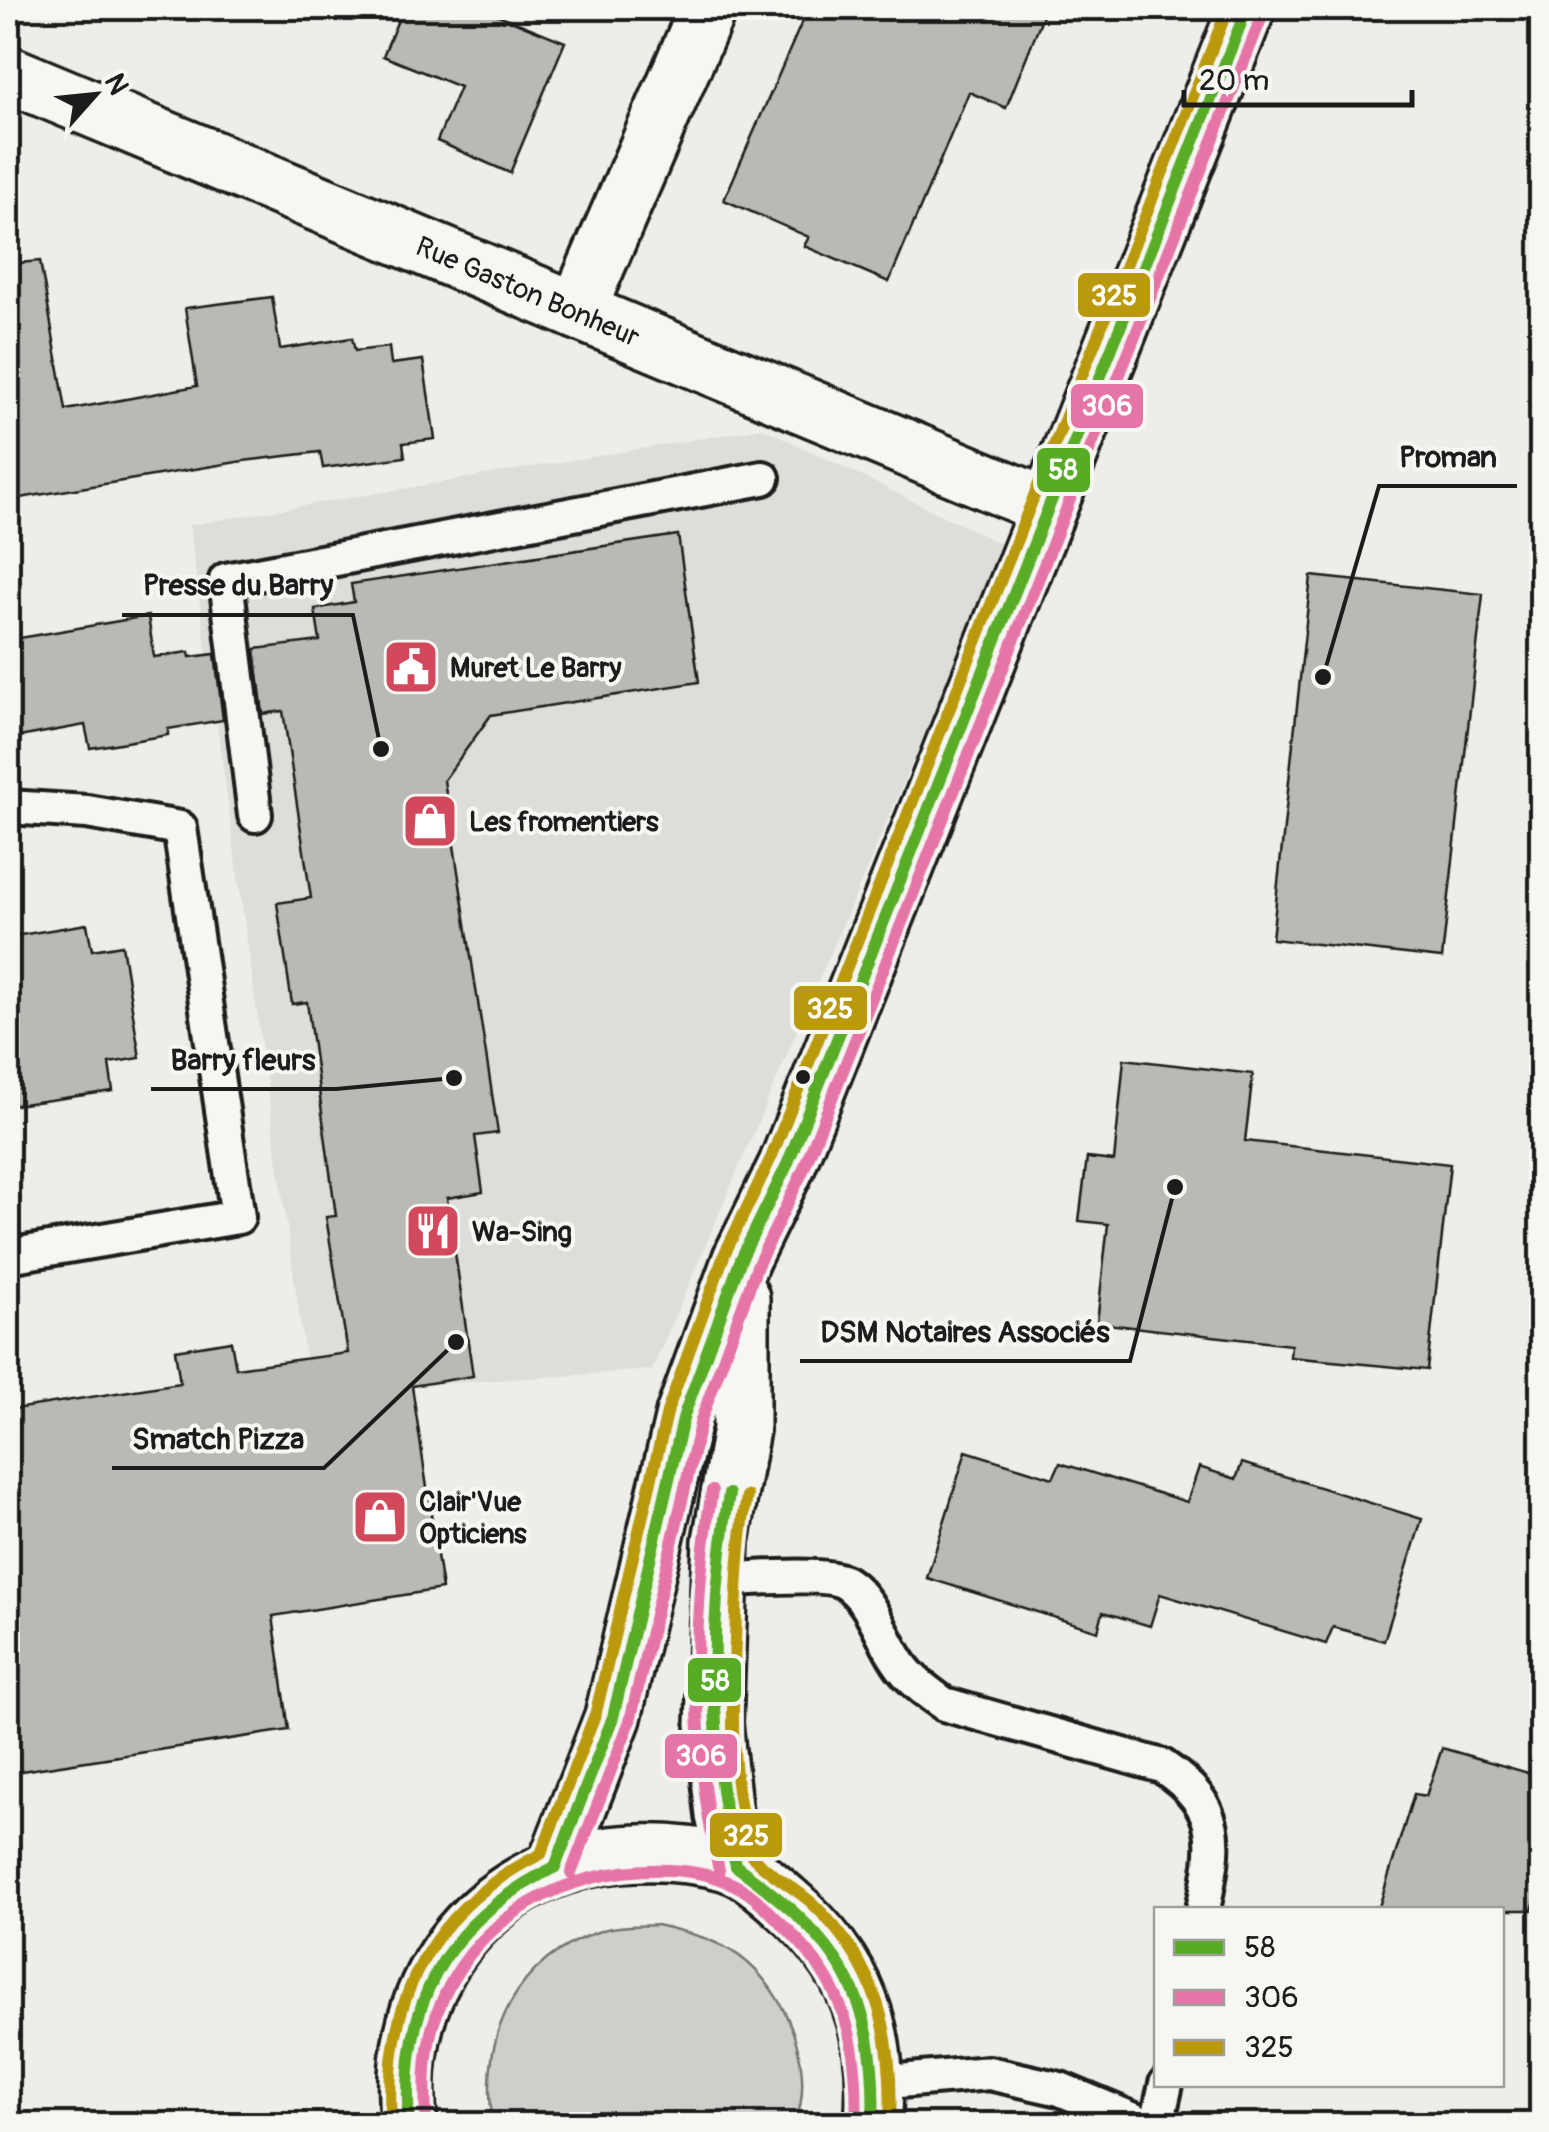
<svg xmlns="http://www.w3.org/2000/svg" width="1549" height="2132" viewBox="0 0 1549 2132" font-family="Pangolin,sans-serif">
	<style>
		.built { fill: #ddddda }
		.green { fill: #cececb; stroke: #757574; stroke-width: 2.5 }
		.building { fill: #b9b9b6; stroke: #1c1c1c; stroke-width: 2.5 }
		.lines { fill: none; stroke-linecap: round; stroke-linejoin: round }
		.lane-casing { stroke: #1c1c1c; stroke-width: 40 }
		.street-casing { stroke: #1c1c1c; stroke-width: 62 }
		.secondary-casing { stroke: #1c1c1c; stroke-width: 62 }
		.lane { stroke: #f6f6f2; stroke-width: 32 }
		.street { stroke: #f6f6f2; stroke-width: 55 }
		.secondary { stroke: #f6f6f2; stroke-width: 55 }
		.bus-1-casing { stroke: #f6f6f2; stroke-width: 20 }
		.bus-2-casing { stroke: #f6f6f2; stroke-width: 20 }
		.bus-3-casing { stroke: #f6f6f2; stroke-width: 20 }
		.bus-1 { stroke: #58ac25; stroke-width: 12 }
		.bus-2 { stroke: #e675a7; stroke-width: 12 }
		.bus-3 { stroke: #bb990c; stroke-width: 12 }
		.bus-dot { fill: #1c1c1c; stroke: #f6f6f2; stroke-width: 4 }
		.labels { text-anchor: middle; stroke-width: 8; stroke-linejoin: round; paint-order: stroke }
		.street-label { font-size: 28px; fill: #1c1c1c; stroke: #f6f6f2 }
		.poi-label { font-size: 28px; font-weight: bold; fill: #1c1c1c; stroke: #f6f6f2; text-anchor: start }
		.leader { fill: none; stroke: #1c1c1c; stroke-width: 4 }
		.callout-dot { fill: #1c1c1c; stroke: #f6f6f2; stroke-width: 4 }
		.callout-label { font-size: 30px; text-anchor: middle; font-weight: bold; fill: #1c1c1c; stroke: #f6f6f2; stroke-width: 8; stroke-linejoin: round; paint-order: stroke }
		.line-badge { stroke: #f6f6f2; stroke-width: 4 }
		.badge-label { font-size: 28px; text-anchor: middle; font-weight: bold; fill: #fff }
	</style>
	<rect width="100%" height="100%" fill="#edede9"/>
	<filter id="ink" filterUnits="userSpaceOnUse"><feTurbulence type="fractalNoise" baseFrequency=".01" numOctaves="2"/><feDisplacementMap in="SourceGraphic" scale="20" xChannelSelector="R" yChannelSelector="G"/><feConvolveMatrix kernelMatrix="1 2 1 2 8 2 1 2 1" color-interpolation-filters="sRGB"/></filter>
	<g filter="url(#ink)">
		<polygon class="built" points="763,428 1005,546 652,1370 310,1392 189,525"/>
		<path class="green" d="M657 1925C689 1933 722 1940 748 1963 790 2000 815 2071 795 2124H493C479 2036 514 1959 603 1930 619 1925 640 1926 657 1925Z"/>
		<g class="building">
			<polygon points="403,8 481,8 565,42 510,173 437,141 460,87 383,56"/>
			<polygon points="808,8 1046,8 1006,108 969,92 889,282 804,246 809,237 724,200"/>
			<polygon points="40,261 66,410 197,386 185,308 272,297 280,349 352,338 355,351 389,347 391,364 423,360 435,439 403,443 405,457 323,468 320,452 243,461 8,500 8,264"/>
			<polygon points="678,535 699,682 491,715 444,780 498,1133 475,1136 483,1192 447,1198 473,1376 412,1386 442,1589 273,1616 289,1730 8,1773 8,1410 180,1383 175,1350 231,1341 236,1368 348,1353 326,1217 336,1216 307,1002 292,1004 277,903 311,898 283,711 263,714 255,649 320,641 315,609 354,602 351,584"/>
			<polygon points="1311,576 1483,594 1442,958 1272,939"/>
			<polygon points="148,616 154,657 189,652 190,657 215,654 223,720 168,729 168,735 90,748 85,725 8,739 8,640"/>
			<polygon points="87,924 92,950 122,945 140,1058 109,1063 113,1091 8,1106 8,937"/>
			<polygon points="1124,1059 1253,1074 1245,1141 1450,1164 1427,1370 1290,1357 1291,1345 1097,1323 1108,1224 1079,1221 1087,1158 1114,1161"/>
			<polygon points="966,1451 1053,1478 1060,1463 1187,1502 1199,1467 1236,1479 1242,1463 1422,1519 1384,1641 1333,1627 1326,1644 1160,1594 1150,1626 1103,1612 1098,1631 927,1578"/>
			<polygon points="1442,1748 1542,1777 1542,1879 1532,1910 1378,1910 1414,1794 1426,1796"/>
		</g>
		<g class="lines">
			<g class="lane-casing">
				<g id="lane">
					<polyline points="8,807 87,812 180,828 238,1217 8,1256"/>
					<polyline points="255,815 226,580 763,478"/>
					<path d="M720 1580C745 1579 828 1571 846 1583 871 1599 882 1637 898 1661 910 1680 926 1691 944 1704L1162 1766C1225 1808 1216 1844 1203 1910"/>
					<polyline points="877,2083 989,2073 1060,2089 1144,2124"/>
					<polyline points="1157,2124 1166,2084"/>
				</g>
			</g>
			<g class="street-casing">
				<g id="street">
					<polyline points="8,74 1048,507"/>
					<polyline points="577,311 708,8"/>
				</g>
			</g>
			<g class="secondary-casing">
				<g id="secondary">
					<polyline points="736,1866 724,1815 714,1724 721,1541 741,1429 741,1298"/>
					<polyline points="555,1867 613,1717 684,1415 741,1259 787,1165 1247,8"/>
					<path d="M409 2124C390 1980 490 1856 638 1853 666 1852 709 1855 736 1866 753 1873 771 1890 785 1902 856 1963 882 2031 873 2124"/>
				</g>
			</g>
			<use href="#lane" class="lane"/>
			<use href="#street" class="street"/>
			<use href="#secondary" class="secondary"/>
			<g class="bus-1-casing">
				<g id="bus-1">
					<path d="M729 1494C709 1613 708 1749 736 1866"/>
					<path d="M736 1866C839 1941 878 1993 873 2124"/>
					<polyline points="555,1867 613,1717 684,1415 741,1259 787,1165 1247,8"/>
					<path d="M409 2124C400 2002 446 1921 555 1867"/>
				</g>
			</g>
			<g class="bus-2-casing">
				<g id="bus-2">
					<path d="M712 1491C691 1612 691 1750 719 1870"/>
					<polyline points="571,1873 630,1721 701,1420 757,1266 803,1171 1263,14"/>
					<path d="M426 2123C425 2090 424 2057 433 2025 460 1937 534 1884 623 1872 657 1868 697 1869 728 1882 747 1889 763 1905 777 1919 842 1979 860 2036 856 2123"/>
				</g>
			</g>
			<g class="bus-3-casing">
				<g id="bus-3">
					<path d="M747 1496C738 1544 737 1591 735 1640 732 1703 730 1766 745 1828 747 1837 748 1851 753 1857 766 1872 797 1889 813 1904 879 1967 894 2036 890 2124"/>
					<path d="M391 2124C383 2001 429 1910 541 1854L596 1712 668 1409 725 1253 771 1158 1228 8"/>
				</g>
			</g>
			<use href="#bus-1" class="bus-1"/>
			<use href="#bus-2" class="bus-2"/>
			<use href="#bus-3" class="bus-3"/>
		</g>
	</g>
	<defs>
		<g id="civic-square" transform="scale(2.875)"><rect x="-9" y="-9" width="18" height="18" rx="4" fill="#d1495b" stroke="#f6f6f2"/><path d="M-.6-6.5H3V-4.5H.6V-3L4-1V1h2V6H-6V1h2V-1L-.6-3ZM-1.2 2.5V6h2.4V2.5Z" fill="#fff"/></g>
		<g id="shop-square" transform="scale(2.875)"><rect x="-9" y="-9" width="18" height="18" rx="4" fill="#d1495b" stroke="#f6f6f2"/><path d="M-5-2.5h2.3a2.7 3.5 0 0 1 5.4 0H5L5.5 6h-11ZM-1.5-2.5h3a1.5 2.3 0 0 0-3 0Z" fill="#fff"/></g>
		<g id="restaurant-square" transform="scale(2.875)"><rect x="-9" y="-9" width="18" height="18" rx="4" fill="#d1495b" stroke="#f6f6f2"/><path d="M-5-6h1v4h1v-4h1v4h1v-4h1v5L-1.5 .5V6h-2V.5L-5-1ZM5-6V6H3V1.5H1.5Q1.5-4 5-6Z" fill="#fff"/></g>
	</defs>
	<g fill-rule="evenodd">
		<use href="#civic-square" x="411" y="667"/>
		<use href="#shop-square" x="430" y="821"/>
		<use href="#restaurant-square" x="433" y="1231"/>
		<use href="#shop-square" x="380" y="1517"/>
	</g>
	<circle class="bus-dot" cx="803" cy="1077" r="9"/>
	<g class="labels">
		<g class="street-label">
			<text transform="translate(528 291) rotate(23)" y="10">Rue Gaston Bonheur</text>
		</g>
		<g class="poi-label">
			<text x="450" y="677">Muret Le Barry</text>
			<text x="469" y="831">Les fromentiers</text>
			<text x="472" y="1241">Wa-Sing</text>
			<text x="419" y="1511">Clair'Vue<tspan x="419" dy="32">Opticiens</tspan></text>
		</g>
	</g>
	<path class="leader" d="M1323 677L1379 486H1517M381 749L353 615H122M454 1078L336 1089H151M1175 1187L1130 1361H800M456 1342L324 1468H112"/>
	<g class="callout-dot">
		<circle cx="1323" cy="677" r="10"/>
		<circle cx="381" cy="749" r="10"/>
		<circle cx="454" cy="1078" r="10"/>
		<circle cx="1175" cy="1187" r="10"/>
		<circle cx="456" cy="1342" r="10"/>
	</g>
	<g class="callout-label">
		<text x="1448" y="467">Proman</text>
		<text x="238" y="595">Presse du Barry</text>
		<text x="243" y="1070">Barry fleurs</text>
		<text x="965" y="1342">DSM Notaires Associés</text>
		<text x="218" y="1449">Smatch Pizza</text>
	</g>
	<g class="line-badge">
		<rect x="1076" y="271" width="76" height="48" rx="10" fill="#bb990c"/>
		<rect x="1069" y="382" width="76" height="48" rx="10" fill="#e675a7"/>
		<rect x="1035" y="446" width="57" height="48" rx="10" fill="#58ac25"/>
		<rect x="792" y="984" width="77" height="48" rx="10" fill="#bb990c"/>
		<rect x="686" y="1656" width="57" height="48" rx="10" fill="#58ac25"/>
		<rect x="663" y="1732" width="76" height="48" rx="10" fill="#e675a7"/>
		<rect x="708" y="1811" width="76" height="48" rx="10" fill="#bb990c"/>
	</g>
	<g class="badge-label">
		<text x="1114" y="305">325</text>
		<text x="1107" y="415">306</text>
		<text x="1063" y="479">58</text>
		<text x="830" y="1018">325</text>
		<text x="715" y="1690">58</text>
		<text x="701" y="1765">306</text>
		<text x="746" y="1845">325</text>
	</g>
	<rect width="1549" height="2132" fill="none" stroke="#f6f6f2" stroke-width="40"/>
	<rect x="20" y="20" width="1509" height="2092" fill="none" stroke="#1c1c1c" stroke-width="4" filter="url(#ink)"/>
	<rect x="1154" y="1907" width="350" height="180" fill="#f6f6f2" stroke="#9f9f9c" stroke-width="2.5"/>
	<rect x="1174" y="1940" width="50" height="15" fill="#58ac25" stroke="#9f9f9c" stroke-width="2.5"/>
	<text x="1244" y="1957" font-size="30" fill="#1c1c1c">58</text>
	<rect x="1174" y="1990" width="50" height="15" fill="#e675a7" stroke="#9f9f9c" stroke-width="2.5"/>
	<text x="1244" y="2007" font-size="30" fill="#1c1c1c">306</text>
	<rect x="1174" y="2040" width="50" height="15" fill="#bb990c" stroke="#9f9f9c" stroke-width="2.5"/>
	<text x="1244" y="2057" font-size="30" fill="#1c1c1c">325</text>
	<g transform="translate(95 95) rotate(63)" stroke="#f6f6f2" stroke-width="8" paint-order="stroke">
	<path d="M0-8L18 38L0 25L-18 38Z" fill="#1c1c1c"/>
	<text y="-15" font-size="28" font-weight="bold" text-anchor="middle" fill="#1c1c1c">N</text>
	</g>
	<path d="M1184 90v15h228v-15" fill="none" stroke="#1c1c1c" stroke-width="5"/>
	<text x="1199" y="90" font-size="30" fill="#1c1c1c" stroke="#f6f6f2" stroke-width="8" paint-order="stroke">20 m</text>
</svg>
